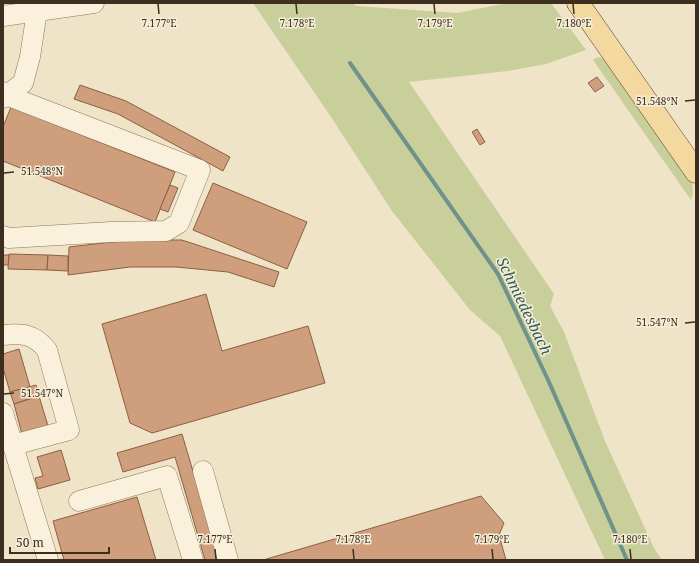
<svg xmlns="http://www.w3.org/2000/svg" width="699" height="563" viewBox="0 0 699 563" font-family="'Noto Serif',serif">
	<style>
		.green { fill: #c9cf9b }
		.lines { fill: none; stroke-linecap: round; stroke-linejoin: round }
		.stream { stroke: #6f938a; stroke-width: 4 }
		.building { fill: #cf9f7d; stroke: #8d5f41 }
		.minor-casing { stroke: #8d765c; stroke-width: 21 }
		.major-casing { stroke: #5b4430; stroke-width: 23 }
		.minor { stroke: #faf1dc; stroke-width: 20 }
		.major { stroke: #f3d9a0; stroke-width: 22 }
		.ticks { fill: none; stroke: #3d2e20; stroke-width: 1.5 }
		.labels { text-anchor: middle; stroke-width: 3; stroke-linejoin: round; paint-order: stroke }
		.water-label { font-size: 15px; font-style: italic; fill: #2f5d5a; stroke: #f7eed8 }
		.ticks-label { font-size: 10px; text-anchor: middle; fill: #3d2e20; stroke: #f7eed8; stroke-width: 3; stroke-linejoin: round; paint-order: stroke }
	</style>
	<rect width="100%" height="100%" fill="#f0e4c8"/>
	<g class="green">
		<polygon points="253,3 351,3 357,6 457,13 508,3 551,3 586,50 546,64 508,71 409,82 554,294 550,306 564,332 605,441 654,548 662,560 605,560 500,336 470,310 392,211 331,117"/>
		<polygon points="598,57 605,59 692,180 693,193 691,200 593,60"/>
	</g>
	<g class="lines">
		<polyline class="stream" points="350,63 498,274 549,382 627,560"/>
	</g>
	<g class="building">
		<polygon points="597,77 604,86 595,92 588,83"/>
		<polygon points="80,85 126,101 230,157 223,171 118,114 74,99"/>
		<polygon points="11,107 175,172 155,222 3,161 3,127"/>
		<polygon points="477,129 485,142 480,145 472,132"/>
		<polygon points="213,183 307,222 287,269 193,230"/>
		<polygon points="170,185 178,188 168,212 160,209"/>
		<polygon points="129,240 182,240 279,272 274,287 228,272 176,267 130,267 68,275 69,247"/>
		<polygon points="9,254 48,255 47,270 8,269"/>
		<polygon points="3,255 9,255 8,265 3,265"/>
		<polygon points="48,255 68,256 68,271 47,270"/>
		<polygon points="206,294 222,351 308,326 325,383 152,433 130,423 102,324"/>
		<polygon points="19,349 30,387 10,392 3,368 3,354"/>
		<polygon points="36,385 39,396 14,404 10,392"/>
		<polygon points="39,396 48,426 22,434 14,404"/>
		<polygon points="182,434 219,560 205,560 175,457 123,472 117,453"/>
		<polygon points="61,450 70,480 38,489 35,478 43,476 37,457"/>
		<polygon points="481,496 504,523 499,535 506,560 263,560"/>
		<polygon points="137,497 156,560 64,560 53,521"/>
	</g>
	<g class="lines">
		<g class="minor-casing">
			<g id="minor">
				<polyline points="3,16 94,3"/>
				<polyline points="3,92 6,95 200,170 179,223 166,231 111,232 9,238 3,236"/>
				<polyline points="3,98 23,83 30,57 37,11"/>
				<path d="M3 335C23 333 34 334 47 350L69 430 13 445"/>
				<polyline points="3,413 48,560"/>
				<polyline points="203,471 228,560"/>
				<polyline points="79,501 167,476 193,560"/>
			</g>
		</g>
		<g class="major-casing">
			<polyline id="major" points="578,3 696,172"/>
		</g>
		<use href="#minor" class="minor"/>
		<use href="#major" class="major"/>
	</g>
	<path class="ticks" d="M158 4 159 14M296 4 297 14M434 4 435 14M573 4 574 14M685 101 695 100M4 173 14 172M685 323 695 322M4 394 14 393M215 549 216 559M353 549 354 559M492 549 493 559M630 549 631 559"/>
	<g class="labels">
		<g class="water-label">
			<text transform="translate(524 306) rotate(64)" y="5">Schmiedesbach</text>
		</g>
	</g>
	<g class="ticks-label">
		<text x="159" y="27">7.177°E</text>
		<text x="297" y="27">7.178°E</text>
		<text x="435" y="27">7.179°E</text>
		<text x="574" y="27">7.180°E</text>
		<text x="657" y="105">51.548°N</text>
		<text x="42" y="175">51.548°N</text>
		<text x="657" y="326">51.547°N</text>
		<text x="42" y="397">51.547°N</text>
		<text x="215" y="543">7.177°E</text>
		<text x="353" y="543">7.178°E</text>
		<text x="492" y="543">7.179°E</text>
		<text x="630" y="543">7.180°E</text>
	</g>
	<rect width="699" height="563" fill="none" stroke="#3d2e20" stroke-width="8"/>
	<path d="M10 547v6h99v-6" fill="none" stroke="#3d2e20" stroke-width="2"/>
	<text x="16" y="547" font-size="12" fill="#3d2e20" stroke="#f7eed8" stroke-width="3" paint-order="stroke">50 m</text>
</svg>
